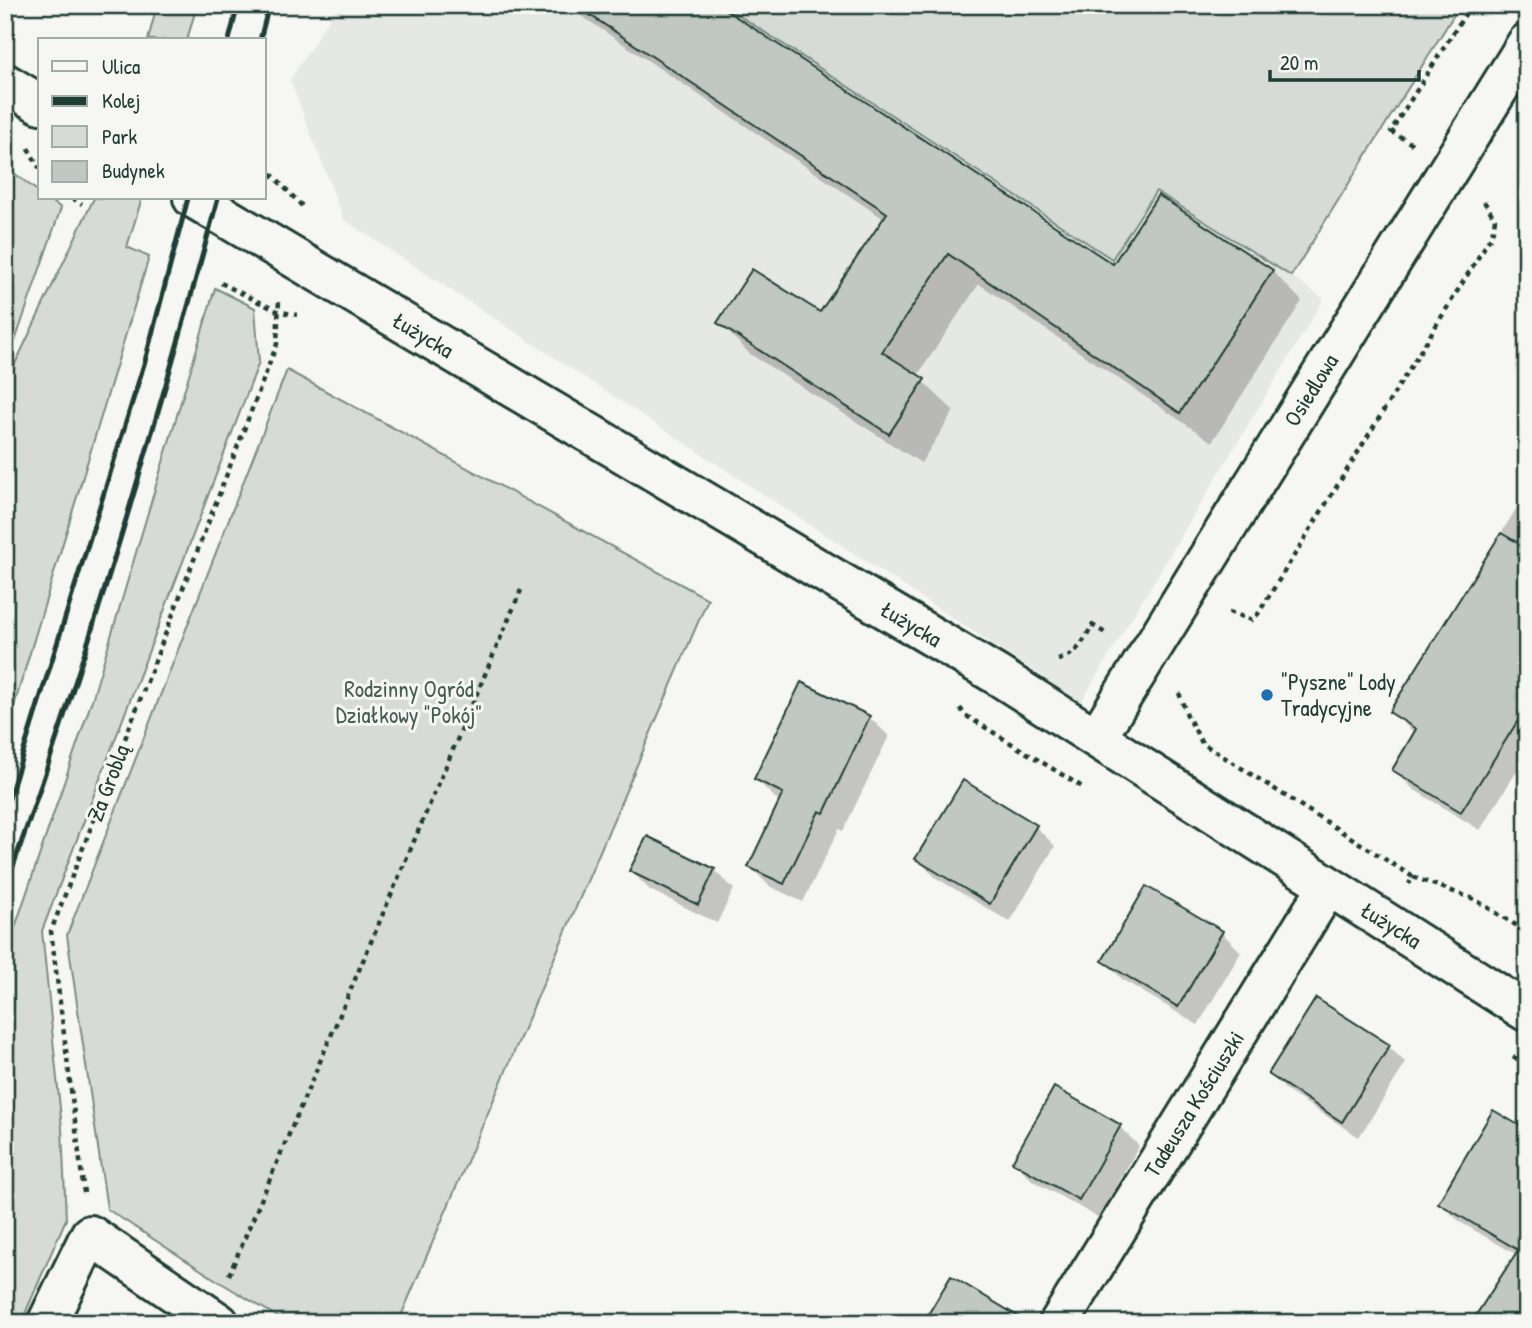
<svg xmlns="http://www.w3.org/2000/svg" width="1532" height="1328" viewBox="0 0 1532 1328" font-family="'Patrick Hand',sans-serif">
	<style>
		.built { fill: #e6e8e4 }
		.green { fill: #d6dbd6; stroke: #7a8c85; stroke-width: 2 }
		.shadow { fill: #0003 }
		.building { fill: #c1c8c3; stroke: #1f3d34; stroke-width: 2 }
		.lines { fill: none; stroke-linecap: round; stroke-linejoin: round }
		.minor-casing { stroke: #1f3d34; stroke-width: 44 }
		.path { stroke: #1f3d34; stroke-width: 4.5; stroke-dasharray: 5 5; stroke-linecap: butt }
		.minor { stroke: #f6f6f2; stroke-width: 38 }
		.rail { stroke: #1f3d34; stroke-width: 5 }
		.poi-dot { fill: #1f6fb2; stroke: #f6f6f2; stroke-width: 2.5 }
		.labels { text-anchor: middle; stroke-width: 6; stroke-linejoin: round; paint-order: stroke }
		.street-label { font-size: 23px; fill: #1f3d34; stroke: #f6f6f2 }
		.poi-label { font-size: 23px; fill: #1f3d34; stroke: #f6f6f2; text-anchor: start }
		.park-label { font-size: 23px; fill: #445d54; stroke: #f6f6f2 }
	</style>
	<rect width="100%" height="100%" fill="#f6f6f2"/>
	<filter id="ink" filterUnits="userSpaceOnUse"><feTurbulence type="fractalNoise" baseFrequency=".0143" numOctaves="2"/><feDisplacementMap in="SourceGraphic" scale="14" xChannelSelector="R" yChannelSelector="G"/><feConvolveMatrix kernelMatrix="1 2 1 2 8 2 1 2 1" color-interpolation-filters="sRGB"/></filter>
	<g filter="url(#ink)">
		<polygon class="built" points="338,5 1460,5 1291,276 1324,299 1081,702 344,220 290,80"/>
		<g class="green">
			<polygon points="157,5 197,5 187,40 148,40"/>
			<polygon points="723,5 1460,5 1291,276 1156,191 1112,259"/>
			<polygon points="5,166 40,193 40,198 47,198 61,208 5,370"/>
			<polygon points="94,198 142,198 127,247 149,257 5,736 5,385"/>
			<polygon points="215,288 255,308 259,362 42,931 62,1128 66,1219 21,1323 5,1323 5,957 92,700"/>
			<polygon points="287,370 708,599 398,1323 288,1323 218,1281 107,1209 67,935"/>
		</g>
		<g class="shadow">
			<polygon points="565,5 715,5 1113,267 1272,271 1302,301 1212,442 979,284 917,376 954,411 921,463 750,354 719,323 820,314 884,219"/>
			<polygon points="1527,491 1527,755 1480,830 1413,789 1394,770 1415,734 1392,712"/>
			<polygon points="869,717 889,736 843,831 839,829 803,902 769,886 750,866 782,801 775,798 756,779"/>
			<polygon points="1036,827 1055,846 1010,922 936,878 917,859"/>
			<polygon points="714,870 734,889 717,923 650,890 631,871"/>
			<polygon points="1221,932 1241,952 1198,1025 1123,980 1104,961"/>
			<polygon points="1317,1001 1389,1047 1406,1063 1359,1137 1287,1091 1270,1074"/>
			<polygon points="1055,1089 1120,1127 1139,1146 1099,1218 1033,1181 1014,1162"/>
			<polygon points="1527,1132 1527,1323 1517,1255 1460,1222 1440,1203"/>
		</g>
		<g class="building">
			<polygon points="575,5 718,5 1113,264 1158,195 1273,270 1180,413 948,254 882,352 925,379 889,434 717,323 752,269 820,312 887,213"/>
			<polygon points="1501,533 1527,548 1527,706 1461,812 1392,770 1416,729 1389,712"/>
			<polygon points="801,682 870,716 824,813 819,811 784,884 748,867 783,793 754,779"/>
			<polygon points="963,780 1037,825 990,904 915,859"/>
			<polygon points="647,836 715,869 698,905 629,871"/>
			<polygon points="1146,886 1223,931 1178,1007 1102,961"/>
			<polygon points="1316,998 1390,1045 1342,1122 1268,1074"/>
			<polygon points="1054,1087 1121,1125 1079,1200 1012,1162"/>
			<polygon points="1493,1110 1527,1130 1527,1323 1471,1323 1518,1250 1438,1203"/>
			<polygon points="951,1276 1029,1323 923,1323"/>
		</g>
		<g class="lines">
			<g class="minor-casing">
				<g id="minor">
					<polyline points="5,83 40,104"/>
					<polyline points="193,198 997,675 1527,1012"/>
					<polyline points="1097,737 1527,43"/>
					<polyline points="47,1323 90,1235 219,1323"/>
					<polyline points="1059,1323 1328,886"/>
				</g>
			</g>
			<g class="path">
				<polyline points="1412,144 1391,131 1471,5"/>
				<polyline points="28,148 40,169"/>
				<polyline points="264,166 304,208"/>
				<polyline points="72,198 82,204"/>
				<polyline points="221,283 277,311 297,315"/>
				<polyline points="1229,612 1252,620 1258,614 1492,235 1495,219 1483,200"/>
				<path d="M1058 660C1077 655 1084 641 1092 625L1107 634"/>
				<polyline points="1179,693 1187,715 1202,743 1413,877 1409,884"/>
				<polyline points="960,708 965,715 1084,788"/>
				<polyline points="1413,877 1474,899 1527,932"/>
				<polyline points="1513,1057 1527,1066"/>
				<polyline points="84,1193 51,931 277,344 279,300"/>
				<polyline points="229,1275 521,590"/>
			</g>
			<use href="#minor" class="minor"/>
			<g class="rail">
				<polyline points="229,40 238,5"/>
				<polyline points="260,40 269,5"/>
				<polyline points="5,811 145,361 188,198"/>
				<path d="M5 889C86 662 155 430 218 198"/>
			</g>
		</g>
	</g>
	<circle class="poi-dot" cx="1267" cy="695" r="7"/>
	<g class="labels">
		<g class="street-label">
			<text transform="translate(423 335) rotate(31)" y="8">Łużycka</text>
			<text transform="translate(1311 390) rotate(-58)" y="8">Osiedlowa</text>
			<text transform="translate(911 624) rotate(31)" y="8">Łużycka</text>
			<text transform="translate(108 783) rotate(-69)" y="8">Za Groblą</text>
			<text transform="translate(1391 925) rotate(32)" y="8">Łużycka</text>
			<text transform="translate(1194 1104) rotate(-58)" y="8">Tadeusza Kościuszki</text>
		</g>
		<g class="poi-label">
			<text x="1281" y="690">"Pyszne" Lody<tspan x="1281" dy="26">Tradycyjne</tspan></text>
		</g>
		<g class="park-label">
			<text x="409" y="697">Rodzinny Ogród<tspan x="409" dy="26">Działkowy "Pokój"</tspan></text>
		</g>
	</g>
	<rect width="1532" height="1328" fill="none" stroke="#f6f6f2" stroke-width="28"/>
	<rect x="14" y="14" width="1504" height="1300" fill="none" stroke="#1f3d34" stroke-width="2.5" filter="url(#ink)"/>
	<rect x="38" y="38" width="228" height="161" fill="#f6f6f2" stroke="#a0aca6" stroke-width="2"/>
	<rect x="52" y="61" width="35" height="10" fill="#f6f6f2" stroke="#a0aca6" stroke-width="2"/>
	<text x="102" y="74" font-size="21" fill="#1f3d34">Ulica</text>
	<rect x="52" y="96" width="35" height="10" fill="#1f3d34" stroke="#a0aca6" stroke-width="2"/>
	<text x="102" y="108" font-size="21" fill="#1f3d34">Kolej</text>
	<rect x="52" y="126" width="35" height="21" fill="#d6dbd6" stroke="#a0aca6" stroke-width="2"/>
	<text x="102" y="144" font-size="21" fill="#1f3d34">Park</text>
	<rect x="52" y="161" width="35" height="21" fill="#c1c8c3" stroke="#a0aca6" stroke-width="2"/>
	<text x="102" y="178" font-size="21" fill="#1f3d34">Budynek</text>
	<path d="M1270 70v10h149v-10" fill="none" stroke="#1f3d34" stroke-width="3.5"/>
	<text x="1280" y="70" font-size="21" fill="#1f3d34" stroke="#f6f6f2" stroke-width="5" paint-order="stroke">20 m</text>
</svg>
